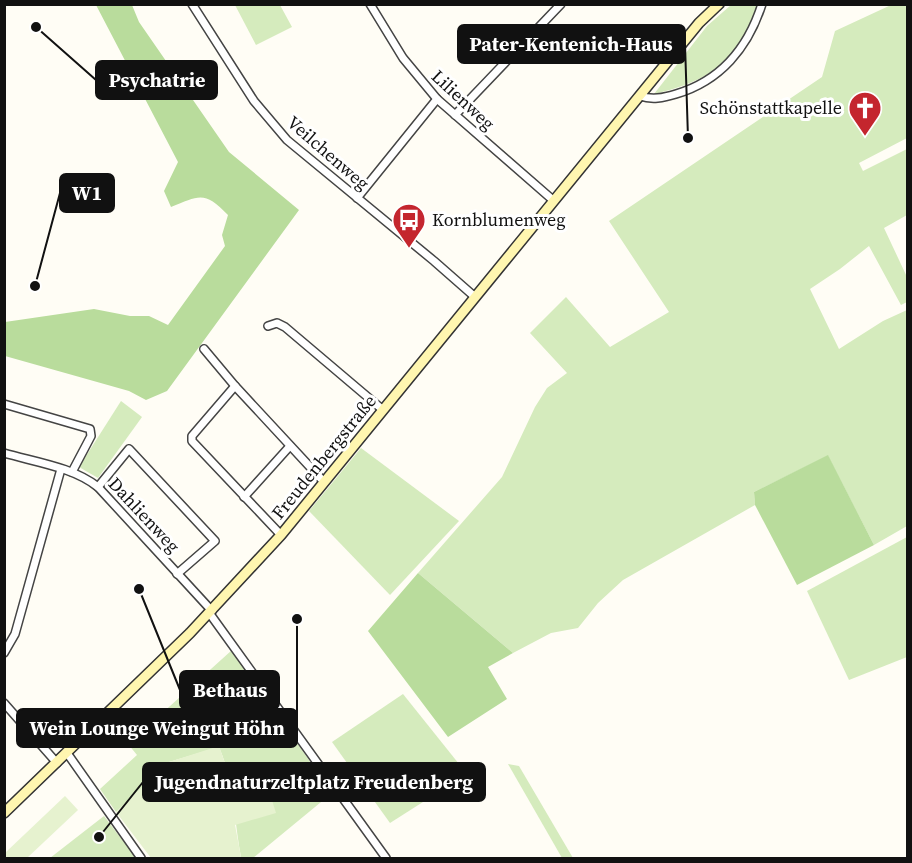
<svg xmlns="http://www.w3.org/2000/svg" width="912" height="863" viewBox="0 0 912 863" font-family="'Source Serif 4',serif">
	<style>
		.green { fill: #d5ebbd }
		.forest { fill: #b9dc9c }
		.pitch { fill: #e6f2cf }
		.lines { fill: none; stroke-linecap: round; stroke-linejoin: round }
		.street-casing { stroke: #444; stroke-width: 10 }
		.secondary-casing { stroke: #333; stroke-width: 12 }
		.street { stroke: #fff; stroke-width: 7 }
		.secondary { stroke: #fff6b0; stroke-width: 9 }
		.labels { text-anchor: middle; stroke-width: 6; stroke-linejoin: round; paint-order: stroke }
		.street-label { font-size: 18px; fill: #111; stroke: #fff }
		.poi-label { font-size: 18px; fill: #111; stroke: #fff; text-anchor: end }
		.leader { fill: none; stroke: #111; stroke-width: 2 }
		.callout-dot { fill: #111; stroke: #fff; stroke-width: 2 }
		.callout { fill: #111; stroke: #111; stroke-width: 2 }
		.callout-label { font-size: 20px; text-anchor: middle; font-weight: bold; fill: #fff }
	</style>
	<rect width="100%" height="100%" fill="#fffdf5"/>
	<g class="green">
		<polygon points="235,5 280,5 292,27 256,45"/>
		<path d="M731 5H759C738 61 712 80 654 94L707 26Z"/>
		<polygon points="891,5 907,5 907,138 859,163 863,171 907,149 907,215 884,228 907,277 907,302 901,305 869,246 840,269 810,289 839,349 883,321 907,310 907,526 874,545 828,456 754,492 755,505 623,580 598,603 578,628 551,633 513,653 418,573 502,477 535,407 547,388 567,373 530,333 566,297 610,347 669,312 609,221 822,77 835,31"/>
		<polygon points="121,401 142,417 98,478 79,467"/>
		<polygon points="361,448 459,521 390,595 309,511"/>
		<polygon points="907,537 907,657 849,680 807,591"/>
		<path d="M232 650 332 793 253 858H239L241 857C234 820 234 781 219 747L169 762 116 812 100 789 137 755 128 744Z"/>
		<polygon points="403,694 467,774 390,823 332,742"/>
		<polygon points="508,764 519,766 573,858 562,858"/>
		<polygon points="104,816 136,858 50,858"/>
	</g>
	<g class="forest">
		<path d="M96 5H132L139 22 229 152 299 210 167 391 146 400 129 391 5 356V322L94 309 130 316H149L168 325 225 246 222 235 228 215C205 191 200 195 171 207L164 191 178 162Z"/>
		<polygon points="828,455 874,545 797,585 755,505 754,492"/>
		<polygon points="418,573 513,653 488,667 507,699 448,737 368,631"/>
	</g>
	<g class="pitch">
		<polygon points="219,746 229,775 261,765 276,813 235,825 241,857 239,858 151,858 116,812 169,762"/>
		<polygon points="65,796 78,810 27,858 5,858 5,853"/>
	</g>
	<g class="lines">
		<g class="street-casing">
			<g id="street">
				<polyline points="192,4 254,101 287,140 434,261 475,297"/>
				<polyline points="370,4 403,58 437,99 554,201"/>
				<path d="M640 96C652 100 663 98 676 94 720 81 748 48 762 4"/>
				<polyline points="455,115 561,4"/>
				<polyline points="357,198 437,99"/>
				<polyline points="268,326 277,323 285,327 383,410"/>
				<polyline points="204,349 235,386 324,482"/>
				<polyline points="235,386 192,436 192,441 281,535"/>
				<polyline points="4,404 90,429 91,436 72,472"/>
				<path d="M4 453C35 462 73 467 98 487L212 611"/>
				<polyline points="98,487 129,449 215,541 177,574"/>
				<polyline points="244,497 290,446"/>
				<polyline points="210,614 386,858"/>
				<polyline points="4,653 15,634 61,469"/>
				<polyline points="4,703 57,763"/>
				<polyline points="67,753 141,858"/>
			</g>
		</g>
		<g class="secondary-casing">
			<polyline id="secondary" points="4,813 190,633 281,535 699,23 719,4"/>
		</g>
		<use href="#street" class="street"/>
		<use href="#secondary" class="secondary"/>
	</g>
	<defs>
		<g id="church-pin" transform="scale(1.725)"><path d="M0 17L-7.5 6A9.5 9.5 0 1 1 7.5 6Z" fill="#c4262e" stroke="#fff"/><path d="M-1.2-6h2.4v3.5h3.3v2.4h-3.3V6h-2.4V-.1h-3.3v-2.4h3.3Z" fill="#fff"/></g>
		<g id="bus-pin" transform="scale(1.725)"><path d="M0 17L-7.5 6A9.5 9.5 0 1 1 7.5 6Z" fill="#c4262e" stroke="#fff"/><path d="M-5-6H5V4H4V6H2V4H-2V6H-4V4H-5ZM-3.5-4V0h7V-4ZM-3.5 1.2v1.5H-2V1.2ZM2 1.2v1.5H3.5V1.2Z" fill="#fff"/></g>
	</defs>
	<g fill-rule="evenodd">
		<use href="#church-pin" x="865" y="108"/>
		<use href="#bus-pin" x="409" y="220"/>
	</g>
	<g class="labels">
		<g class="street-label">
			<text transform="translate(463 100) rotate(43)" y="6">Lilienweg</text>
			<text transform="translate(328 153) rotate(41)" y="6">Veilchenweg</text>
			<text transform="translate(324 457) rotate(-51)" y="6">Freudenbergstraße</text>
			<text transform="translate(144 515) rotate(47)" y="6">Dahlienweg</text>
		</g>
		<g class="poi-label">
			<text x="842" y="114">Schönstattkapelle</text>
			<text x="432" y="226" text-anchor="start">Kornblumenweg</text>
		</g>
	</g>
	<path class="leader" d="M688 138L685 44M36 27L96 80M35 286L60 193M139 589L180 690M297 619L297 728M99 837L143 782"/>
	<g class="callout-dot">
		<circle cx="688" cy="138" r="6"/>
		<circle cx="36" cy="27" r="6"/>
		<circle cx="35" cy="286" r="6"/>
		<circle cx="139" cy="589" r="6"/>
		<circle cx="297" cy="619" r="6"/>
		<circle cx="99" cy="837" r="6"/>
	</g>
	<g class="callout">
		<rect x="458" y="25" width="227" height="38" rx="6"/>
		<rect x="96" y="61" width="121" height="38" rx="6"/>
		<rect x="60" y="174" width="54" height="38" rx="6"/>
		<rect x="180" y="671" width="99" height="38" rx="6"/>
		<rect x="17" y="709" width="280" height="38" rx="6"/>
		<rect x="143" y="763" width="342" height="38" rx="6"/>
	</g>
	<g class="callout-label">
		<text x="571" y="51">Pater-Kentenich-Haus</text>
		<text x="157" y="87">Psychatrie</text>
		<text x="87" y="200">W1</text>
		<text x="230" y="697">Bethaus</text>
		<text x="157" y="735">Wein Lounge Weingut Höhn</text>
		<text x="314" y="789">Jugendnaturzeltplatz Freudenberg</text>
	</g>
	<rect width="912" height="863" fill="none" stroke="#111111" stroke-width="12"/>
</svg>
